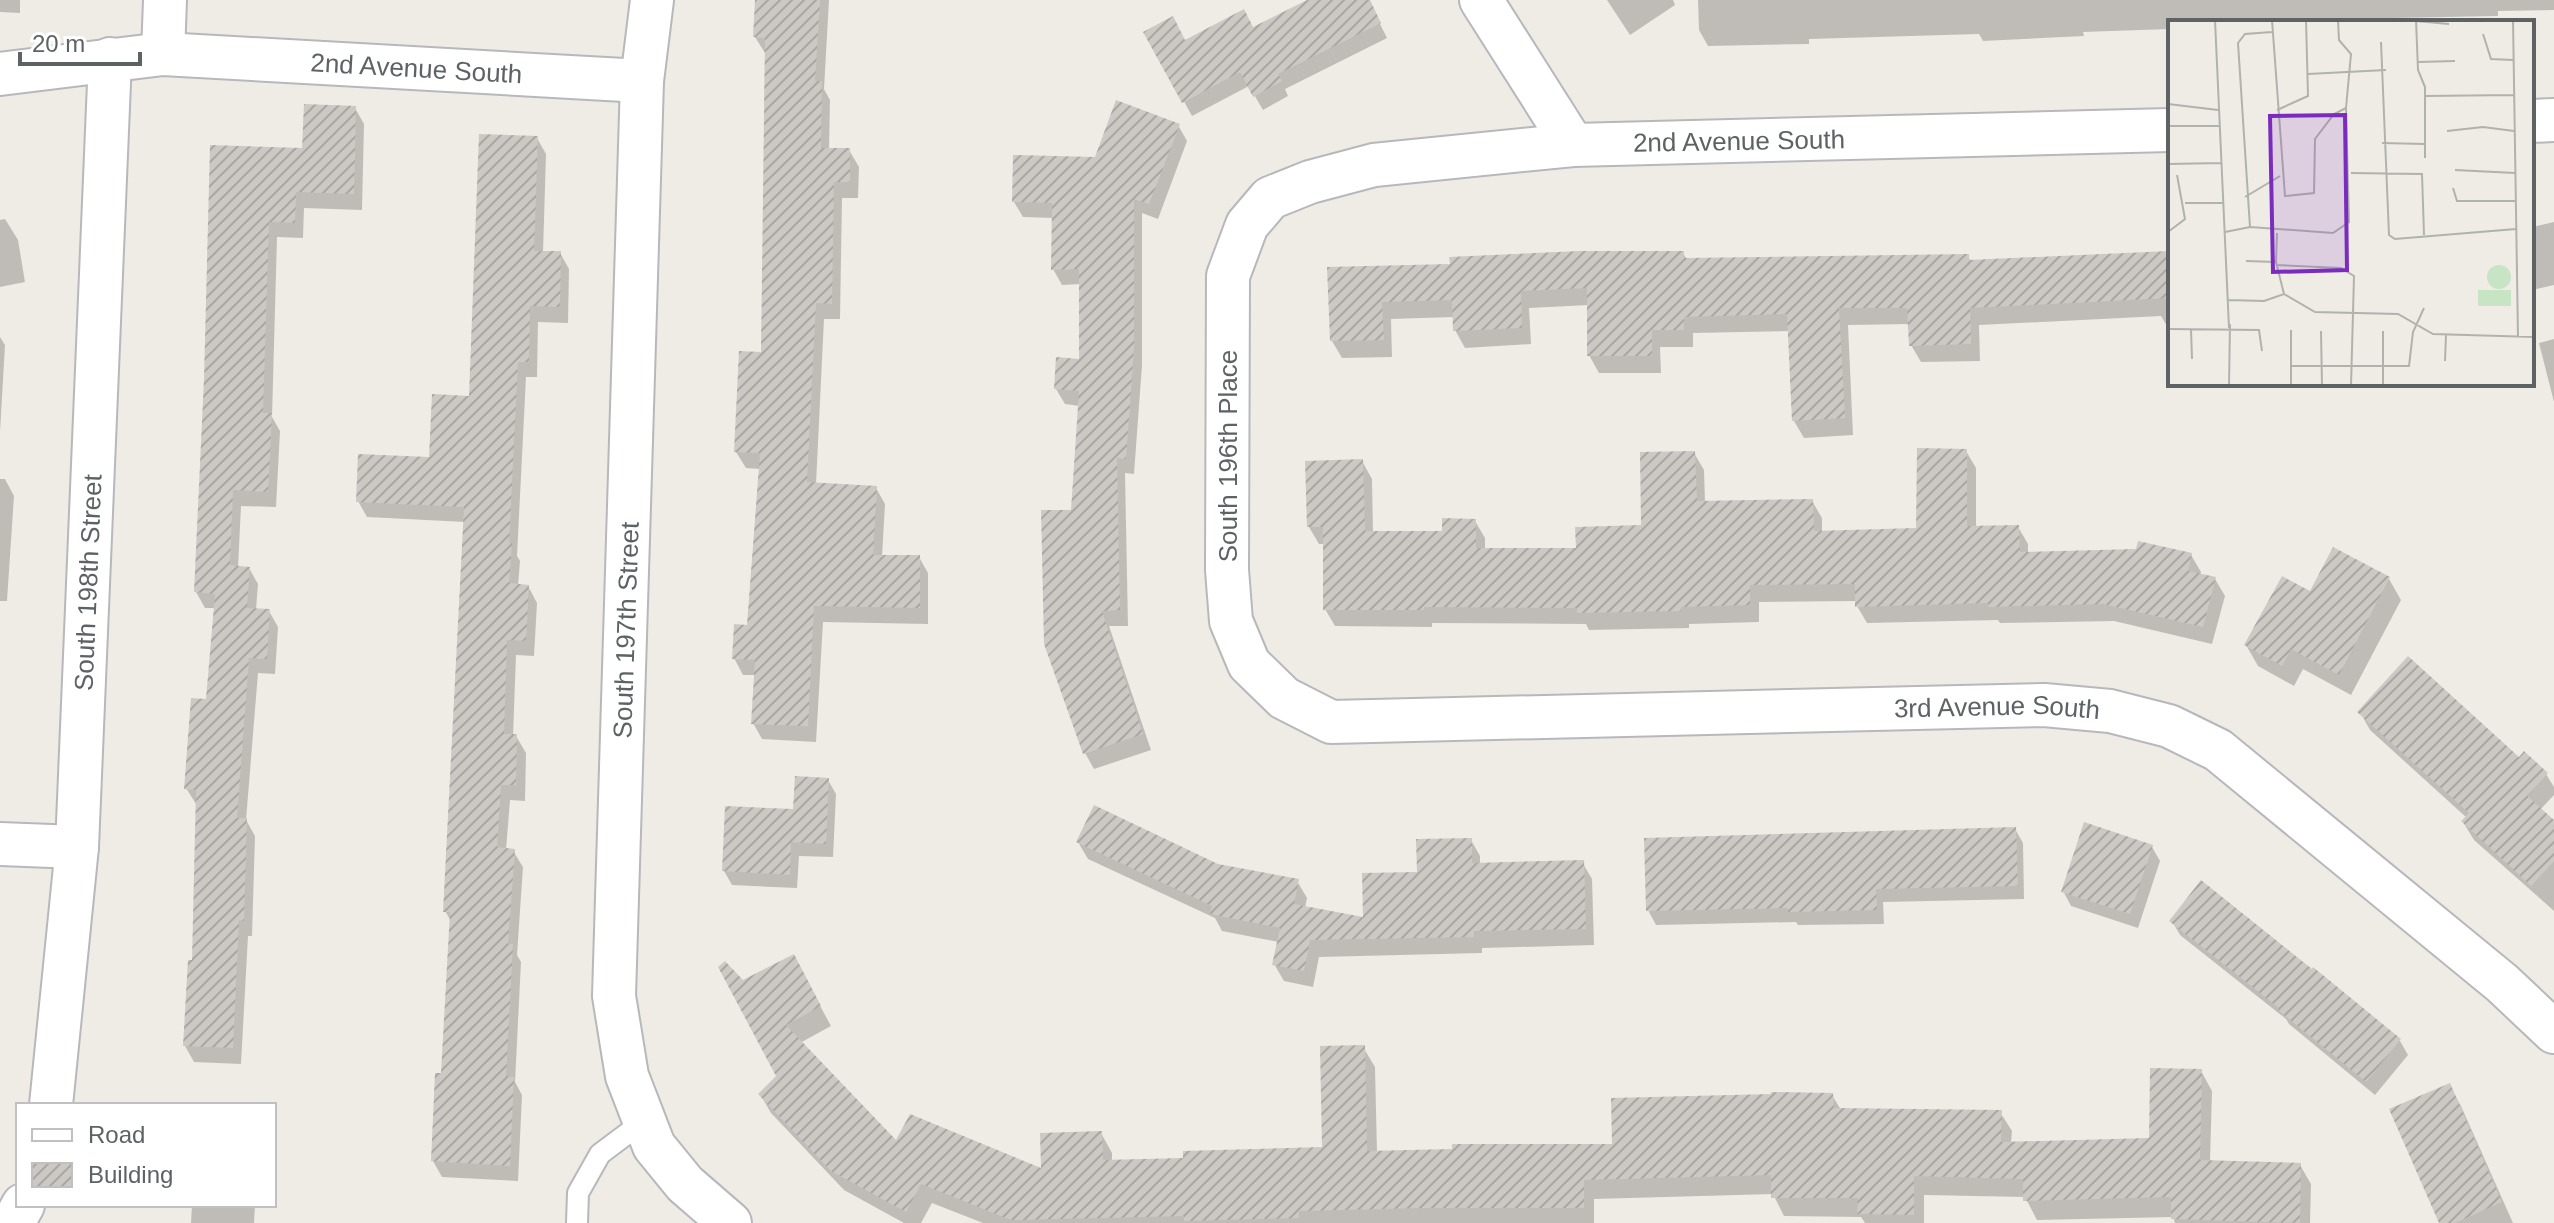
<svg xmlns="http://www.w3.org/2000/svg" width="2554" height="1223" viewBox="0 0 2554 1223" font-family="Helvetica,sans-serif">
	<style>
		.shadow { fill: #0003 }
		.building { fill: url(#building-hatch) }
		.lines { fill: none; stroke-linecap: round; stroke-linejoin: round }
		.lane-casing { stroke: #b6b8bb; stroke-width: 24 }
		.street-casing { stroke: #b6b8bb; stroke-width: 46 }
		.lane { stroke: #fff; stroke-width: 20 }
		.street { stroke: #fff; stroke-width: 42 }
		.labels { text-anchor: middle; stroke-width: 7; stroke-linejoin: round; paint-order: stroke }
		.street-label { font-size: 26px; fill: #5d6265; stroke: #fff }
		.inset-road { fill: none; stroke: #b1b1ae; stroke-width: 2 }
		.view { fill: #7b2cbf; fill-opacity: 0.15; stroke: #7b2cbf; stroke-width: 4 }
		.inset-edge { fill: none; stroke: #5d6265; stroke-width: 4 }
	</style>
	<defs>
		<pattern id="building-hatch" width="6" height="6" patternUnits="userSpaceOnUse" patternTransform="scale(2)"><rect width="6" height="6" fill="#ccc9c4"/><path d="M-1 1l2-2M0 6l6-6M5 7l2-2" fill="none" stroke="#a9a7a3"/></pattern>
	</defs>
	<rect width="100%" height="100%" fill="#efece6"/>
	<g class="shadow">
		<polygon points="0,0 20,0 20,13 0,12"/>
		<polygon points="757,0 829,0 824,89 830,100 829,150 849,150 859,167 858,198 842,198 840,319 824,319 816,484 876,488 885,504 882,557 919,557 928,573 928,624 823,622 816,742 762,739 753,723 756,675 743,675 734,658 749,627 760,469 746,468 736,452 763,354 765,53 755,37"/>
		<polygon points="1311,0 1368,0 1387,38 1285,89 1288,96 1263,110 1249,86 1192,116 1146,32 1185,42 1253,29"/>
		<polygon points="1607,0 1673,0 1675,5 1630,35"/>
		<polygon points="1698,0 2554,0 2554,10 2498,11 2498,16 2170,22 2170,29 2083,32 2084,36 1983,41 1979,34 1809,39 1809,44 1708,46 1699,30"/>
		<polygon points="355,108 364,124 362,210 304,208 303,238 277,237 272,417 280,431 276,507 241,506 238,568 249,568 258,584 256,610 269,611 278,627 275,674 258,673 246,820 255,836 252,936 248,936 241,1064 194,1062 185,1046 194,962 198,805 196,804 186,788 208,701 216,608 205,608 196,592 206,379 212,147 304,150"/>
		<polygon points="1178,125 1187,141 1158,219 1142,213 1142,365 1134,474 1125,473 1128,626 1109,626 1151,750 1094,769 1085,753 1046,644 1073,511 1080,406 1065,404 1056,389 1081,361 1081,284 1062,285 1053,269 1054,218 1023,217 1014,202 1096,159"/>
		<polygon points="537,138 546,154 543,253 560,253 569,269 568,323 538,322 537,377 526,377 517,556 520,561 518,586 528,586 537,603 534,656 516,655 513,736 516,736 526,753 525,801 510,800 506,850 513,851 523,867 517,955 521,962 515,1082 522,1095 518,1181 442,1177 433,1161 443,1075 451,921 445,911 465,522 367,517 358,501 431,459 471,398"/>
		<polygon points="5,219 18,240 25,282 0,287 0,220"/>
		<polygon points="2554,222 2554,285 2532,290 2532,227"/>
		<polygon points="1683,253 1687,260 1968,256 1971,262 2170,253 2170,331 2161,316 1979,325 1980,361 1921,362 1911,345 1910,324 1848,325 1853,435 1804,438 1794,421 1790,331 1693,333 1693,347 1660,347 1661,373 1599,373 1589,355 1589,305 1529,308 1531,344 1465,348 1455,330 1454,317 1391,319 1392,357 1342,358 1332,341 1329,268 1452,265"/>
		<polygon points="0,337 5,345 0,432"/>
		<polygon points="2554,339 2554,402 2539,343"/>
		<polygon points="1966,451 1976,468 1976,528 2018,527 2028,544 2028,554 2191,555 2201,572 2200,576 2215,579 2225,596 2212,644 2114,621 2000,623 1998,620 1867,623 1857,606 1857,601 1759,602 1759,622 1689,624 1689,628 1589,630 1586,624 1432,623 1432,627 1335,626 1325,609 1325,544 1319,544 1309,527 1362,461 1372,479 1373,533 1444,533 1475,521 1485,538 1485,550 1578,550 1643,527 1694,453 1704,470 1705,503 1812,501 1822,518 1822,533 1917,530"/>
		<polygon points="0,479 5,479 14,496 7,601 0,601"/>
		<polygon points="2389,579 2401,600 2351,695 2303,669 2294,686 2258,666 2246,645"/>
		<polygon points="2360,712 2519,760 2546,774 2554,787 2554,795 2540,810 2554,823 2554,911 2474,840 2463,822 2467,818 2370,730"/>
		<polygon points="828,780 836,794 833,857 799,856 797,888 732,885 724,871 795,811"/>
		<polygon points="2015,829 2023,843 2024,899 1883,902 1884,924 1798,925 1796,922 1656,925 1648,910"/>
		<polygon points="1471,840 1480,856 1480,865 1582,862 1592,879 1594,945 1482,948 1482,953 1319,957 1313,987 1284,981 1274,964 1279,942 1222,931 1215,918 1088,859 1078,842 1297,881 1307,898 1305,908 1365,920 1419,874"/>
		<polygon points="2152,847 2160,861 2138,928 2071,906 2063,891"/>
		<polygon points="2172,921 2400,1041 2408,1055 2375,1095 2289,1024 2286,1019 2180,935"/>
		<polygon points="804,976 831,1026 800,1043 897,1144 1043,1171 1101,1133 1112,1153 1112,1162 1185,1160 1324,1149 1363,1047 1375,1067 1377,1153 1614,1146 1832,1095 1841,1110 2000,1112 2012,1131 2011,1143 2151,1140 2201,1071 2212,1091 2210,1162 2300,1165 2311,1184 2310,1223 2175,1223 2173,1217 2037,1220 2025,1197 1924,1195 1924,1223 1865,1223 1861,1217 1784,1216 1773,1194 1594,1199 1594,1223 983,1223 932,1203 921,1223 904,1223 844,1190 771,1113 760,1094 778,1077 743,983"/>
		<polygon points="2449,1085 2461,1106 2513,1223 2442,1223"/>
		<polygon points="192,1205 255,1205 254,1223 191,1223"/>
	</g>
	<g class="building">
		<polygon points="755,0 820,0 815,81 822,81 821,148 850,148 850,182 834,182 832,304 816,303 807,482 877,486 873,555 920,555 920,608 814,606 808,726 751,724 755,660 732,659 734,624 747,625 760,453 734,452 739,351 761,352 765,38 753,37"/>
		<polygon points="1307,0 1370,0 1381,23 1278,74 1282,81 1253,97 1240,72 1182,103 1143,32 1173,16 1185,40 1244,9 1253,27"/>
		<polygon points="1116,100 1180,124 1149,204 1134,199 1134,348 1126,459 1117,458 1120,610 1102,611 1143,734 1083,754 1044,644 1041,510 1071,510 1079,391 1054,389 1056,357 1079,359 1079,269 1051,270 1052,203 1012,202 1013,155 1095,157"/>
		<polygon points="304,104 356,106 354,194 296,192 295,223 269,222 263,413 272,413 268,492 233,490 230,565 250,567 247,608 270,609 267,659 249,658 237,818 247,818 244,921 239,920 233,1048 183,1046 188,960 192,960 196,790 184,789 191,698 206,699 215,594 194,592 204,379 210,145 302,148"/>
		<polygon points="479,134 538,136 534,251 561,251 560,307 530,306 529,362 518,362 509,543 512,543 509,583 529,585 526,641 507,640 504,734 517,734 516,785 501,785 497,847 515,849 508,944 513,944 506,1076 514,1077 510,1166 431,1161 435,1073 441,1073 450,912 443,912 464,507 356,502 358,454 429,457 432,394 469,396"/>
		<polygon points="1580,251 1684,251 1684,258 1969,254 1969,260 2170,251 2170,298 1970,308 1971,344 1909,346 1907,308 1839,308 1845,418 1792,421 1787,314 1684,317 1684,330 1652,330 1652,356 1587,356 1587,288 1521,291 1522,328 1453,331 1452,300 1382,302 1384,340 1330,341 1327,267 1450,264 1449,257"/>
		<polygon points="1917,448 1967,449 1967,526 2019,525 2020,552 2136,549 2138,541 2192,553 2188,571 2216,577 2203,627 2103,604 1988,607 1988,603 1855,607 1855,584 1750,585 1750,605 1681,607 1681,611 1577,613 1577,608 1424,607 1424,610 1323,610 1323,527 1307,527 1305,461 1363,459 1365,531 1442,531 1442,518 1476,519 1476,548 1576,548 1575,527 1641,525 1640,452 1695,451 1697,501 1813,499 1814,531 1916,528"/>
		<polygon points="2333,547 2390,577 2339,675 2291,649 2282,666 2244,645 2282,576 2310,591"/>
		<polygon points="2408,656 2519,757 2524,751 2548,773 2527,796 2554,820 2554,861 2531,886 2461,821 2469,813 2357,712"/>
		<polygon points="795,776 829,778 826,844 791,842 790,875 722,871 725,806 793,809"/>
		<polygon points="1094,805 1218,864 1299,879 1294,904 1363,917 1362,873 1417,872 1416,839 1472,838 1472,863 1584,860 1586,929 1474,931 1474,937 1310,940 1304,971 1272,965 1280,928 1210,914 1212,906 1076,842"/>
		<polygon points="2084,822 2153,845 2130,914 2061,892"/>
		<polygon points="2016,827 2018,886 1876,889 1877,910 1788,912 1788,908 1646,911 1644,838"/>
		<polygon points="2201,880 2312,969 2313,967 2401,1039 2366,1082 2278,1010 2279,1008 2169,921"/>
		<polygon points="794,954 821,1006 786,1025 896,1140 910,1114 1041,1168 1040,1133 1102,1131 1103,1160 1183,1158 1183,1151 1322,1147 1320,1046 1365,1045 1367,1151 1452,1149 1452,1144 1612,1144 1611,1098 1771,1094 1771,1092 1833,1093 1834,1108 2002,1110 2001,1142 2149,1138 2150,1068 2202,1069 2200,1160 2301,1163 2300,1223 2171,1219 2171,1197 2023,1201 2023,1179 1914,1176 1914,1215 1857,1214 1858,1198 1771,1198 1771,1175 1584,1180 1584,1208 1423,1208 1299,1211 1299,1218 1184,1221 1184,1216 1011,1220 921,1184 906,1212 831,1171 758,1094 776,1076 718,967 725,961 743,980"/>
		<polygon points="2450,1083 2502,1202 2455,1223 2439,1223 2389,1109"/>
	</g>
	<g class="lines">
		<g class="lane-casing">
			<polyline id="lane" points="577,1223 578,1193 600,1154 644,1121"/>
		</g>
		<g class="street-casing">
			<g id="street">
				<polyline points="652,0 642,81 614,996 627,1076 654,1146 685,1184 730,1223"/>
				<polyline points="1481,0 1573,145"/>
				<polyline points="163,54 165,0"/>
				<path id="s1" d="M0 74 163 54 642 81"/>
				<polyline points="2532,121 2554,120"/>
				<path id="s2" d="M2170 130 1573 145 1374 165 1310 182 1270 198 1247 225 1228 276 1227 570 1231 621 1249 664 1284 698 1331 722 2044 705 2110 711 2169 726 2218 750 2502 983 2554 1032"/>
				<polyline points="0,844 77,847"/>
				<path id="s3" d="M51 1105 77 847 110 59"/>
				<polyline points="13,1223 23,1205"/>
			</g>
		</g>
		<use href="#lane" class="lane"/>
		<use href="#street" class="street"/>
	</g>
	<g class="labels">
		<g class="street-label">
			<text dy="9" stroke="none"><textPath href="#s1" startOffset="418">2nd Avenue South</textPath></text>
			<text transform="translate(1739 141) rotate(-1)" y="9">2nd Avenue South</text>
			<text transform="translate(1228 456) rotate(-90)" y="9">South 196th Place</text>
			<text dy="9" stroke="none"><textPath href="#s3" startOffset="524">South 198th Street</textPath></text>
			<text transform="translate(626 630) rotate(-88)" y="9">South 197th Street</text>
			<text dy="9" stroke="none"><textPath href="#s2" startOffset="2156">3rd Avenue South</textPath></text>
		</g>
	</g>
	<g transform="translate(2168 20)">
		<rect width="366" height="366" fill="#efece6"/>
		<path d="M319 257a12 12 0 1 1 24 0a12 12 0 1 1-24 0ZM310 270H343V286H310Z" fill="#c7e4c4"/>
		<path class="inset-road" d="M47 0 61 308M104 0 117 176 146 173 147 119 166 94 178 88M248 0 250 50 257 67V138V130M345 0 350 317M248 1 281 4M315 14 323 39 345 40M213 22 221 215 227 219 348 209M250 42 287 41M140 54 218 50M257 76 346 75M0 84 50 90M109 90 140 76 138 0M0 106H51M279 111 315 107 346 111M214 123 257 124M0 144 53 143M287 150 347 153M183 153 254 154 256 215M285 168 289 181H347M77 177 112 156M17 183H55M82 207 70 23 77 14 104 12M0 212 17 199 9 155M57 212 82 207 165 213 181 202 178 88 183 34 171 20 170 0M109 213 108 242 116 274M78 241 108 242M108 245 173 248 186 256 183 366M60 280 96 281 116 274 147 292 230 294 265 314 366 317M0 309 91 310 94 331M23 309 24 339M123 310V366M153 311 154 366M277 341 278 315M123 346H241L245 312 256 288M61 366 62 304M215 366V311"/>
		<path class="view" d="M177 95 179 250 105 252 102 96Z"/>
		<rect width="366" height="366" class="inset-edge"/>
	</g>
	<rect x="16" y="1103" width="260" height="104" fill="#ffffff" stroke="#bec0c1" stroke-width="2"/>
	<rect x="32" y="1129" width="40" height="12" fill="#ffffff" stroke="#bec0c1" stroke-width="2"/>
	<text x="88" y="1143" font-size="24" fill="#5d6265">Road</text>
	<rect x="32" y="1163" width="40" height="24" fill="url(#building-hatch)" stroke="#bec0c1" stroke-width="2"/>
	<text x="88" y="1183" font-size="24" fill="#5d6265">Building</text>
	<path d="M20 52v12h120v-12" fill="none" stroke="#5d6265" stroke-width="4"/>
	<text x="32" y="52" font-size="24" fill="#5d6265" stroke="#ffffff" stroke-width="6" paint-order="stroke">20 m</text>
</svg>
